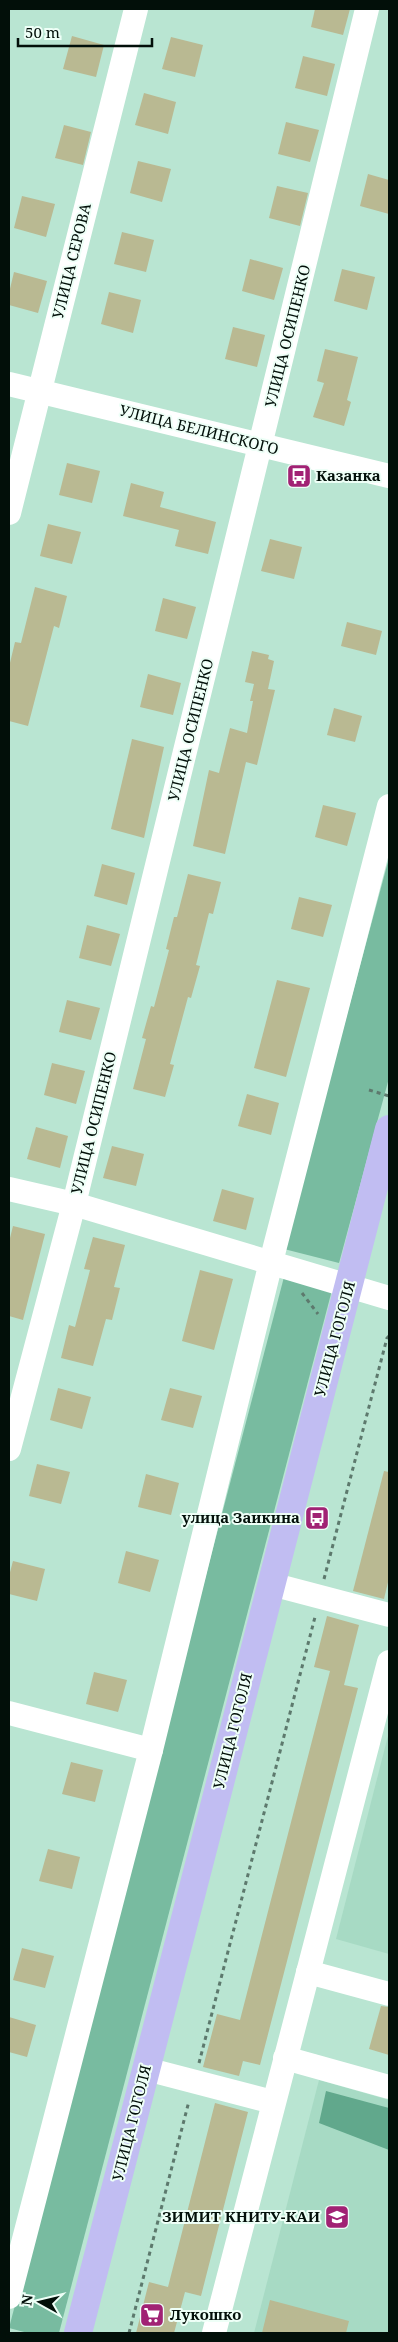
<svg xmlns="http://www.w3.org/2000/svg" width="398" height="2342" font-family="'Noto Serif',serif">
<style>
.built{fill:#a7dac4}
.green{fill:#78bba0}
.forest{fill:#61a88c}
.building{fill:#b9b992}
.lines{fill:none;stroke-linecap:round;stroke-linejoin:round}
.path{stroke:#5d796d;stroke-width:3;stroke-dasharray:4 4;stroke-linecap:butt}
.minor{stroke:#fff;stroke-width:24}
.major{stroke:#c1bdf2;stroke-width:28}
.labels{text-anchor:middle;stroke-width:4;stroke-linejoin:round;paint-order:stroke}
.street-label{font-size:15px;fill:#020f09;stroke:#eefff7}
.poi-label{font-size:15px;font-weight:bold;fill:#020f09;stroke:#eefff7;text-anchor:start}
</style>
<rect width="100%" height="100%" fill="#b9e5d2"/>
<g class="built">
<polygon points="389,1732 389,1954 336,1939"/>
<polygon points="319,2080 389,2100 389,2333 254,2333"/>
</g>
<g class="green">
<polygon points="389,858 389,1078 339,1263 284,1249"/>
<polygon points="284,1277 332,1290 59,2333 28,2333 9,2328"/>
</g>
<polygon class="forest" points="326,2091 389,2108 389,2150 319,2123"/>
<g class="building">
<polygon points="315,9 350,9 343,35 311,27"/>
<polygon points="72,36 104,45 96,77 63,69"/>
<polygon points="171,37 203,45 195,77 162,69"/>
<polygon points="303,56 335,64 327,96 295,88"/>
<polygon points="144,93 176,102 168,134 135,125"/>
<polygon points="286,122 319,130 310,162 278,154"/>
<polygon points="64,125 91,132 83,165 55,158"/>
<polygon points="138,161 171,169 162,202 130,193"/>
<polygon points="368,174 389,180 389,214 360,206"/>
<polygon points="277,186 308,193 300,226 269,218"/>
<polygon points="22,196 55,204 46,237 14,228"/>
<polygon points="122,232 154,240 146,272 114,264"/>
<polygon points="250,259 283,268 274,300 242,291"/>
<polygon points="342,269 375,277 367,310 334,301"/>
<polygon points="14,272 47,281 38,313 9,305 9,293"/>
<polygon points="109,292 141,300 133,333 101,324"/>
<polygon points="233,327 265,335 257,367 225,359"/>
<polygon points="325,349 358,357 347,400 351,402 344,426 313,417 324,383 317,381"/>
<polygon points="67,463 100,471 92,503 59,495"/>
<polygon points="131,483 164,492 160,507 216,522 208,554 175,546 179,530 123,516"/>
<polygon points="48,524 81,532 72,564 40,556"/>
<polygon points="270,539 302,547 294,579 261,571"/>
<polygon points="35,587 67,596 59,628 54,626 28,726 9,721 9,667 15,642 21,643"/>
<polygon points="163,598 196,607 187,639 155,631"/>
<polygon points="347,622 382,631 376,655 341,646"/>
<polygon points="252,651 269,655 268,659 274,661 268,689 275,690 257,765 246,762 225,854 193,846 209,770 219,773 230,728 247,733 253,701 250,701 254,684 245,682"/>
<polygon points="148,674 181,683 173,715 140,707"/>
<polygon points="334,708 362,716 355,742 327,735"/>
<polygon points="132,739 164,747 144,838 111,829"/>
<polygon points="323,805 356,813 347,846 315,837"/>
<polygon points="102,864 135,873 127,905 94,896"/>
<polygon points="188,874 221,882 213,914 209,913 196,965 200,966 191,998 188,997 170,1064 174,1065 165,1097 133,1089 146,1039 142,1038 151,1006 154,1007 169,950 166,949 174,917 177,917"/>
<polygon points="299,897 332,905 323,937 291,929"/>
<polygon points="87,925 120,934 111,966 79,958"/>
<polygon points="277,980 310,988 286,1077 254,1068"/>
<polygon points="67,1000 100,1008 91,1040 59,1032"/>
<polygon points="52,1063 85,1071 76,1104 44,1095"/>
<polygon points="247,1094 279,1103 271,1135 238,1126"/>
<polygon points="36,1127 68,1136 60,1168 27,1159"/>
<polygon points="112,1146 144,1154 136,1186 103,1178"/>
<polygon points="222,1189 254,1198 246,1230 213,1221"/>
<polygon points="13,1226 45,1234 23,1320 9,1316 9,1242"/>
<polygon points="93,1237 125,1245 114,1287 120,1288 112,1320 106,1319 93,1366 61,1358 69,1325 75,1327 90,1270 84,1269"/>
<polygon points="200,1270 233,1279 214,1350 182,1341"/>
<polygon points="58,1388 91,1397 82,1429 50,1420"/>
<polygon points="170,1388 202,1396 193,1428 161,1420"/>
<polygon points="37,1464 70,1472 61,1504 29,1496"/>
<polygon points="384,1471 389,1472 389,1578 384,1599 353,1591"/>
<polygon points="146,1474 179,1483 171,1515 138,1507"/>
<polygon points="126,1551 159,1560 150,1592 118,1583"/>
<polygon points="13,1561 45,1569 37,1601 9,1594 9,1576"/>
<polygon points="327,1616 359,1625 344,1685 358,1688 260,2065 243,2061 239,2076 203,2067 217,2014 240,2020 330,1671 314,1667"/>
<polygon points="94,1672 127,1680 118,1712 86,1704"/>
<polygon points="71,1762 103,1770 95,1802 62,1794"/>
<polygon points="48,1849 80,1857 72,1889 39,1881"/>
<polygon points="22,1948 54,1956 45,1988 13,1980"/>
<polygon points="381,2006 389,2007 389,2055 369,2049"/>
<polygon points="9,2017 36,2025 27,2057 9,2052"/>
<polygon points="215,2103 248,2112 201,2296 185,2292 174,2333 136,2333 149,2282 168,2287"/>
<polygon points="270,2300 349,2321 346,2333 262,2333"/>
</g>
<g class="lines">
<g class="path">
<polyline points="369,1090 389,1096"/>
<polyline points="302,1293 318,1314"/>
<polyline points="324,1579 387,1338 389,1336"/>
<polyline points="199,2063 315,1617"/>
<polyline points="129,2333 189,2101"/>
</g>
<g class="minor">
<polyline points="9,384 389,476"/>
<polyline points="9,513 136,9"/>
<polyline points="9,1189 74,1204 389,1298"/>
<polyline points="9,1449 74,1204 367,9"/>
<polyline points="271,1584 389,1615"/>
<polyline points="9,1713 151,1750"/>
<polyline points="308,1972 389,1994"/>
<polyline points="285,2058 389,2087"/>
<polyline points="146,2069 273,2102"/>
<polyline points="9,2297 151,1750 271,1262 389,806"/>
<polyline points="214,2333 389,1662"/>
</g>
<polyline class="major" points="78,2333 389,1129"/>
</g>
<defs>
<symbol id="bus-square" viewBox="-11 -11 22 22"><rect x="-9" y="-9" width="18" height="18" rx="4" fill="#a12274" stroke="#eefff7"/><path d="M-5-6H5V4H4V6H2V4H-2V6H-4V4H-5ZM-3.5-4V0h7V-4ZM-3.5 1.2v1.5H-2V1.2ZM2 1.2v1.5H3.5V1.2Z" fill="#fff"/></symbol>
<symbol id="university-square" viewBox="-11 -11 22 22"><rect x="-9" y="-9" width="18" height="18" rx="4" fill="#a12274" stroke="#eefff7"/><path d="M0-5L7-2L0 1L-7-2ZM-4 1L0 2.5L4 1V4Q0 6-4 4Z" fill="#fff"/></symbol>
<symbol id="supermarket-square" viewBox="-11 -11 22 22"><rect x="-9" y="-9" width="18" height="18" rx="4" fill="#a12274" stroke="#eefff7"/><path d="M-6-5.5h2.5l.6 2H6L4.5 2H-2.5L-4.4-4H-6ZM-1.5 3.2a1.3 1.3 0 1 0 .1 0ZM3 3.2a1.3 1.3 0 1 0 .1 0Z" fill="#fff"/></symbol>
</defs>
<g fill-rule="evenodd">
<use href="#bus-square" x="285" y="462" width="28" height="28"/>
<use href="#bus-square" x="303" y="1504" width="28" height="28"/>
<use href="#university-square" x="323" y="2203" width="28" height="28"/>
<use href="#supermarket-square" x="138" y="2301" width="28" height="28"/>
</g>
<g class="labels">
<g class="street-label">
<text transform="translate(72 261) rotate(-76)" y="5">УЛИЦА СЕРОВА</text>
<text transform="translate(288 336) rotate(-76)" y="5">УЛИЦА ОСИПЕНКО</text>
<text transform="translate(199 430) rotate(14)" y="5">УЛИЦА БЕЛИНСКОГО</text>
<text transform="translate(191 730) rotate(-76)" y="5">УЛИЦА ОСИПЕНКО</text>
<text transform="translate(94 1123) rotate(-76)" y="5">УЛИЦА ОСИПЕНКО</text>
<text transform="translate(335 1339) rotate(-75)" y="5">УЛИЦА ГОГОЛЯ</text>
<text transform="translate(233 1731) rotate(-76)" y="5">УЛИЦА ГОГОЛЯ</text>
<text transform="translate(132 2123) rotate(-76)" y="5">УЛИЦА ГОГОЛЯ</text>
</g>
<g class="poi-label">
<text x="316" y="481">Казанка</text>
<text x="300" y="1523" text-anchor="end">улица Заикина</text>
<text x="320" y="2222" text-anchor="end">ЗИМИТ КНИТУ-КАИ</text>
<text x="170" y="2320">Лукошко</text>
</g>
</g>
<rect width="398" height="2342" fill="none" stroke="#020f09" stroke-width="20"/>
<g transform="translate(40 2302) rotate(278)" stroke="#eefff7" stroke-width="4" paint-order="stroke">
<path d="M0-4L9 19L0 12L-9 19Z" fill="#020f09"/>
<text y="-8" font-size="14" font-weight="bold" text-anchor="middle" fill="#020f09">N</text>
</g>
<path d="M18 38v8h134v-8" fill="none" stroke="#020f09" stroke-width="2.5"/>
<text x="25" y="38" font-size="15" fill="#020f09" stroke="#eefff7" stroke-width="4" paint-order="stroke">50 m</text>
</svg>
